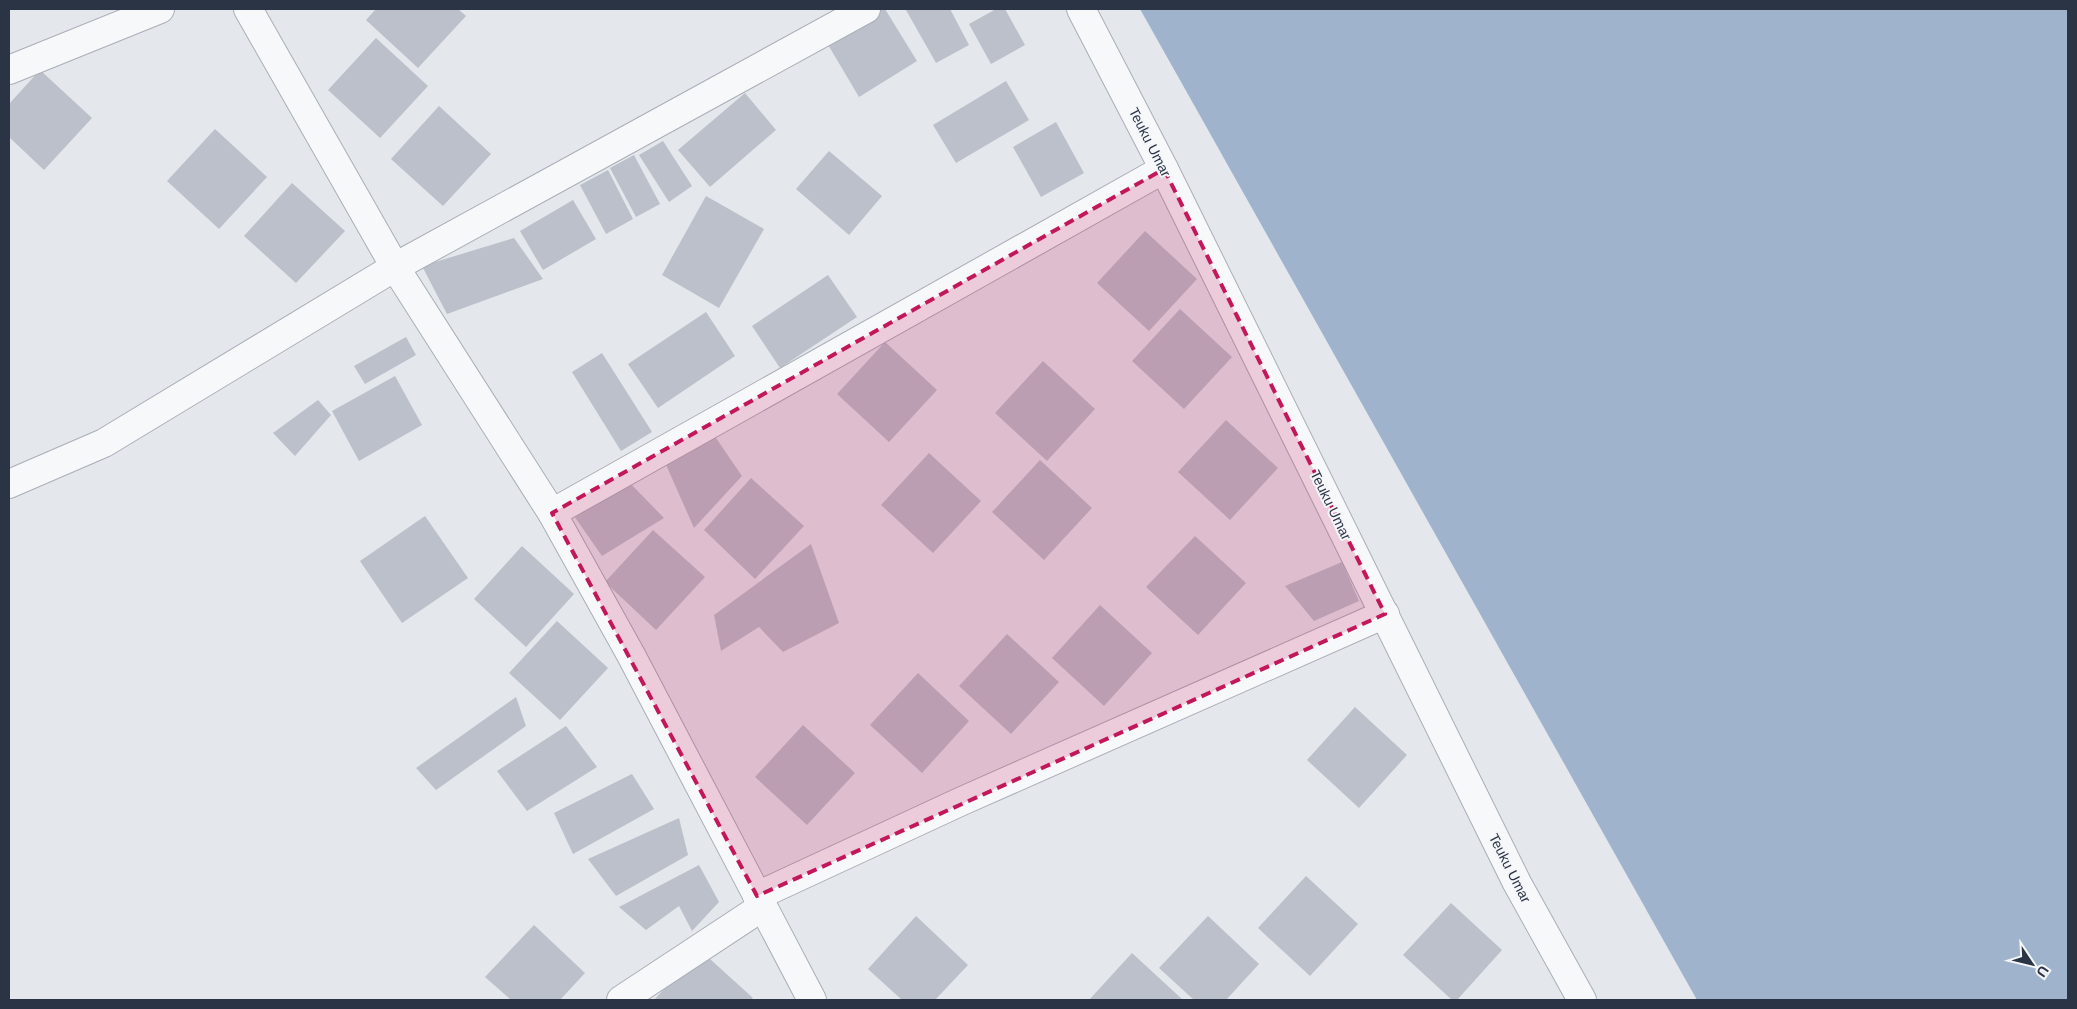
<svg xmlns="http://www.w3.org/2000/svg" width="2077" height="1009" font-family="Arial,sans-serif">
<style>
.water{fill:#9fb4cc}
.building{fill:#bbc0ca}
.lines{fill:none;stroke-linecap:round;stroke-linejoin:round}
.street-casing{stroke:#a9aeb7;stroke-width:30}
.street{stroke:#f7f8fa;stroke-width:28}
.marked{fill:#c2185b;fill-opacity:0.2;stroke:#c2185b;stroke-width:4;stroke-dasharray:10 6;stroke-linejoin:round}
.labels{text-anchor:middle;stroke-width:4;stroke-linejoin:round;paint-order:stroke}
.street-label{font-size:14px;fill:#2b3445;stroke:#f4f6f9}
</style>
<rect width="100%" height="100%" fill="#e4e7ec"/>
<polygon class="water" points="1140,9 2068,9 2068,1000 1697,1000"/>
<g class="building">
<polygon points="376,9 458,9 466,16 418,68 366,20"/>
<polygon points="881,9 885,9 917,61 859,97 827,43"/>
<polygon points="908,9 950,9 969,45 936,63 906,10"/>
<polygon points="996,9 1005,9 1025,45 991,64 969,24"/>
<polygon points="376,38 428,86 380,138 328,90"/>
<polygon points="40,70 92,118 44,170 9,137 9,104"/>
<polygon points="1006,81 1029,120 956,163 933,125"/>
<polygon points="745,93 776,130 710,187 678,150"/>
<polygon points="439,106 491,154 443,206 391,159"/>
<polygon points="1056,122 1084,173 1041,197 1013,147"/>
<polygon points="215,129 267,177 219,229 167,181"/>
<polygon points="663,141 692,186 669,202 639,155"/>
<polygon points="829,151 882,196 849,235 796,189"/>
<polygon points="634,155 660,204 636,217 610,168"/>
<polygon points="608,170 633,219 606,234 580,185"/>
<polygon points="292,183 345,231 296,283 244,236"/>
<polygon points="706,196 764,229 719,308 662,275"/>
<polygon points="573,200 596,239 543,270 520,231"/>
<polygon points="1145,231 1197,279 1149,331 1097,283"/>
<polygon points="514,238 543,279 447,314 422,266"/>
<polygon points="828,275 857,317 780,368 752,326"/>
<polygon points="1180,309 1232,357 1184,409 1132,361"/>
<polygon points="706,312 735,356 658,408 628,364"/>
<polygon points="406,337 416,355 365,384 354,366"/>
<polygon points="885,342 937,390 889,442 837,394"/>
<polygon points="602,353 652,432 621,451 572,372"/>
<polygon points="1043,361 1095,409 1047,461 995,413"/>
<polygon points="395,376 422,425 359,461 332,411"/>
<polygon points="318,400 331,415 295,456 273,433"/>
<polygon points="1226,420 1278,468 1230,520 1178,472"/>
<polygon points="714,435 742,476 694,528 663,458"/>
<polygon points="929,453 981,501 933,553 881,505"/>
<polygon points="1040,460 1092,508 1044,560 992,512"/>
<polygon points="751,478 804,526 755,579 704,530"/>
<polygon points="628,481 664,518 602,556 572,513"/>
<polygon points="425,516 468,578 402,623 360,561"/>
<polygon points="653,530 705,577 656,630 605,582"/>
<polygon points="1195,536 1246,583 1198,635 1146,587"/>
<polygon points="811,544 839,623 783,652 759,627 721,651 714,615"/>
<polygon points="522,546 574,594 526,647 474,599"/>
<polygon points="1342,562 1359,601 1314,621 1285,586"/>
<polygon points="1100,605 1152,653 1104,706 1052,658"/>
<polygon points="557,621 608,668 560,720 509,673"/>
<polygon points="1007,634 1059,682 1011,734 959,686"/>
<polygon points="918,673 969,721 922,773 870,725"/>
<polygon points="516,697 526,726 436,790 416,768"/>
<polygon points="1355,707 1407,755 1359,808 1307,760"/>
<polygon points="803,725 855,773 807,825 755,777"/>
<polygon points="566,726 597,767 527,811 497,771"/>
<polygon points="632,774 654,809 573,854 554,813"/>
<polygon points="679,818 688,855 616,896 588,859"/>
<polygon points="699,865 719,902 692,931 679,906 646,930 619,907"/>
<polygon points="1306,876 1358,924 1310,976 1258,928"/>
<polygon points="1451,903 1502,950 1457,1000 1452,1000 1403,955"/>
<polygon points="916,916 968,965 935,1000 902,1000 868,969"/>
<polygon points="1208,916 1259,964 1226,1000 1194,1000 1159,968"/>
<polygon points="534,925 585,973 560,1000 511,1000 485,977"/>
<polygon points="700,950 753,998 750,1000 654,1000"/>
<polygon points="1132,953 1183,1000 1089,1000"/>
</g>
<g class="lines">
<defs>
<g id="street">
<polyline points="248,9 395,267 552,513 1164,169"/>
<polyline points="1081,9 1164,169 1517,883 1582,1000"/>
<polyline points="9,70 160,9"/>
<polyline points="9,484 104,443 395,267 866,9"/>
<polyline points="552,513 631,655 812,1000"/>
<polyline points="757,896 962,801 1385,614"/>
<polyline points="621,1000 762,907"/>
</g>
</defs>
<use href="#street" class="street-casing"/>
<use href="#street" class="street"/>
</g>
<path class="marked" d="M1164,169L1385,614L757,896L552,513Z"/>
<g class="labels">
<g class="street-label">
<text transform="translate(1150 142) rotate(63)" y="5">Teuku Umar</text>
<text transform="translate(1331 505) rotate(64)" y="5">Teuku Umar</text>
<text transform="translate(1510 868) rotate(63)" y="5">Teuku Umar</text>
</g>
</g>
<rect width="2077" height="1009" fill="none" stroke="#2b3445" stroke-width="20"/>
<g transform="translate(2032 964) rotate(125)" stroke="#f4f6f9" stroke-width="4" paint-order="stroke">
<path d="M0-4L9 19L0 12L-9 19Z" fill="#2b3445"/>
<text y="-8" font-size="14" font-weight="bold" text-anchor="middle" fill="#2b3445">U</text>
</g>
</svg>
